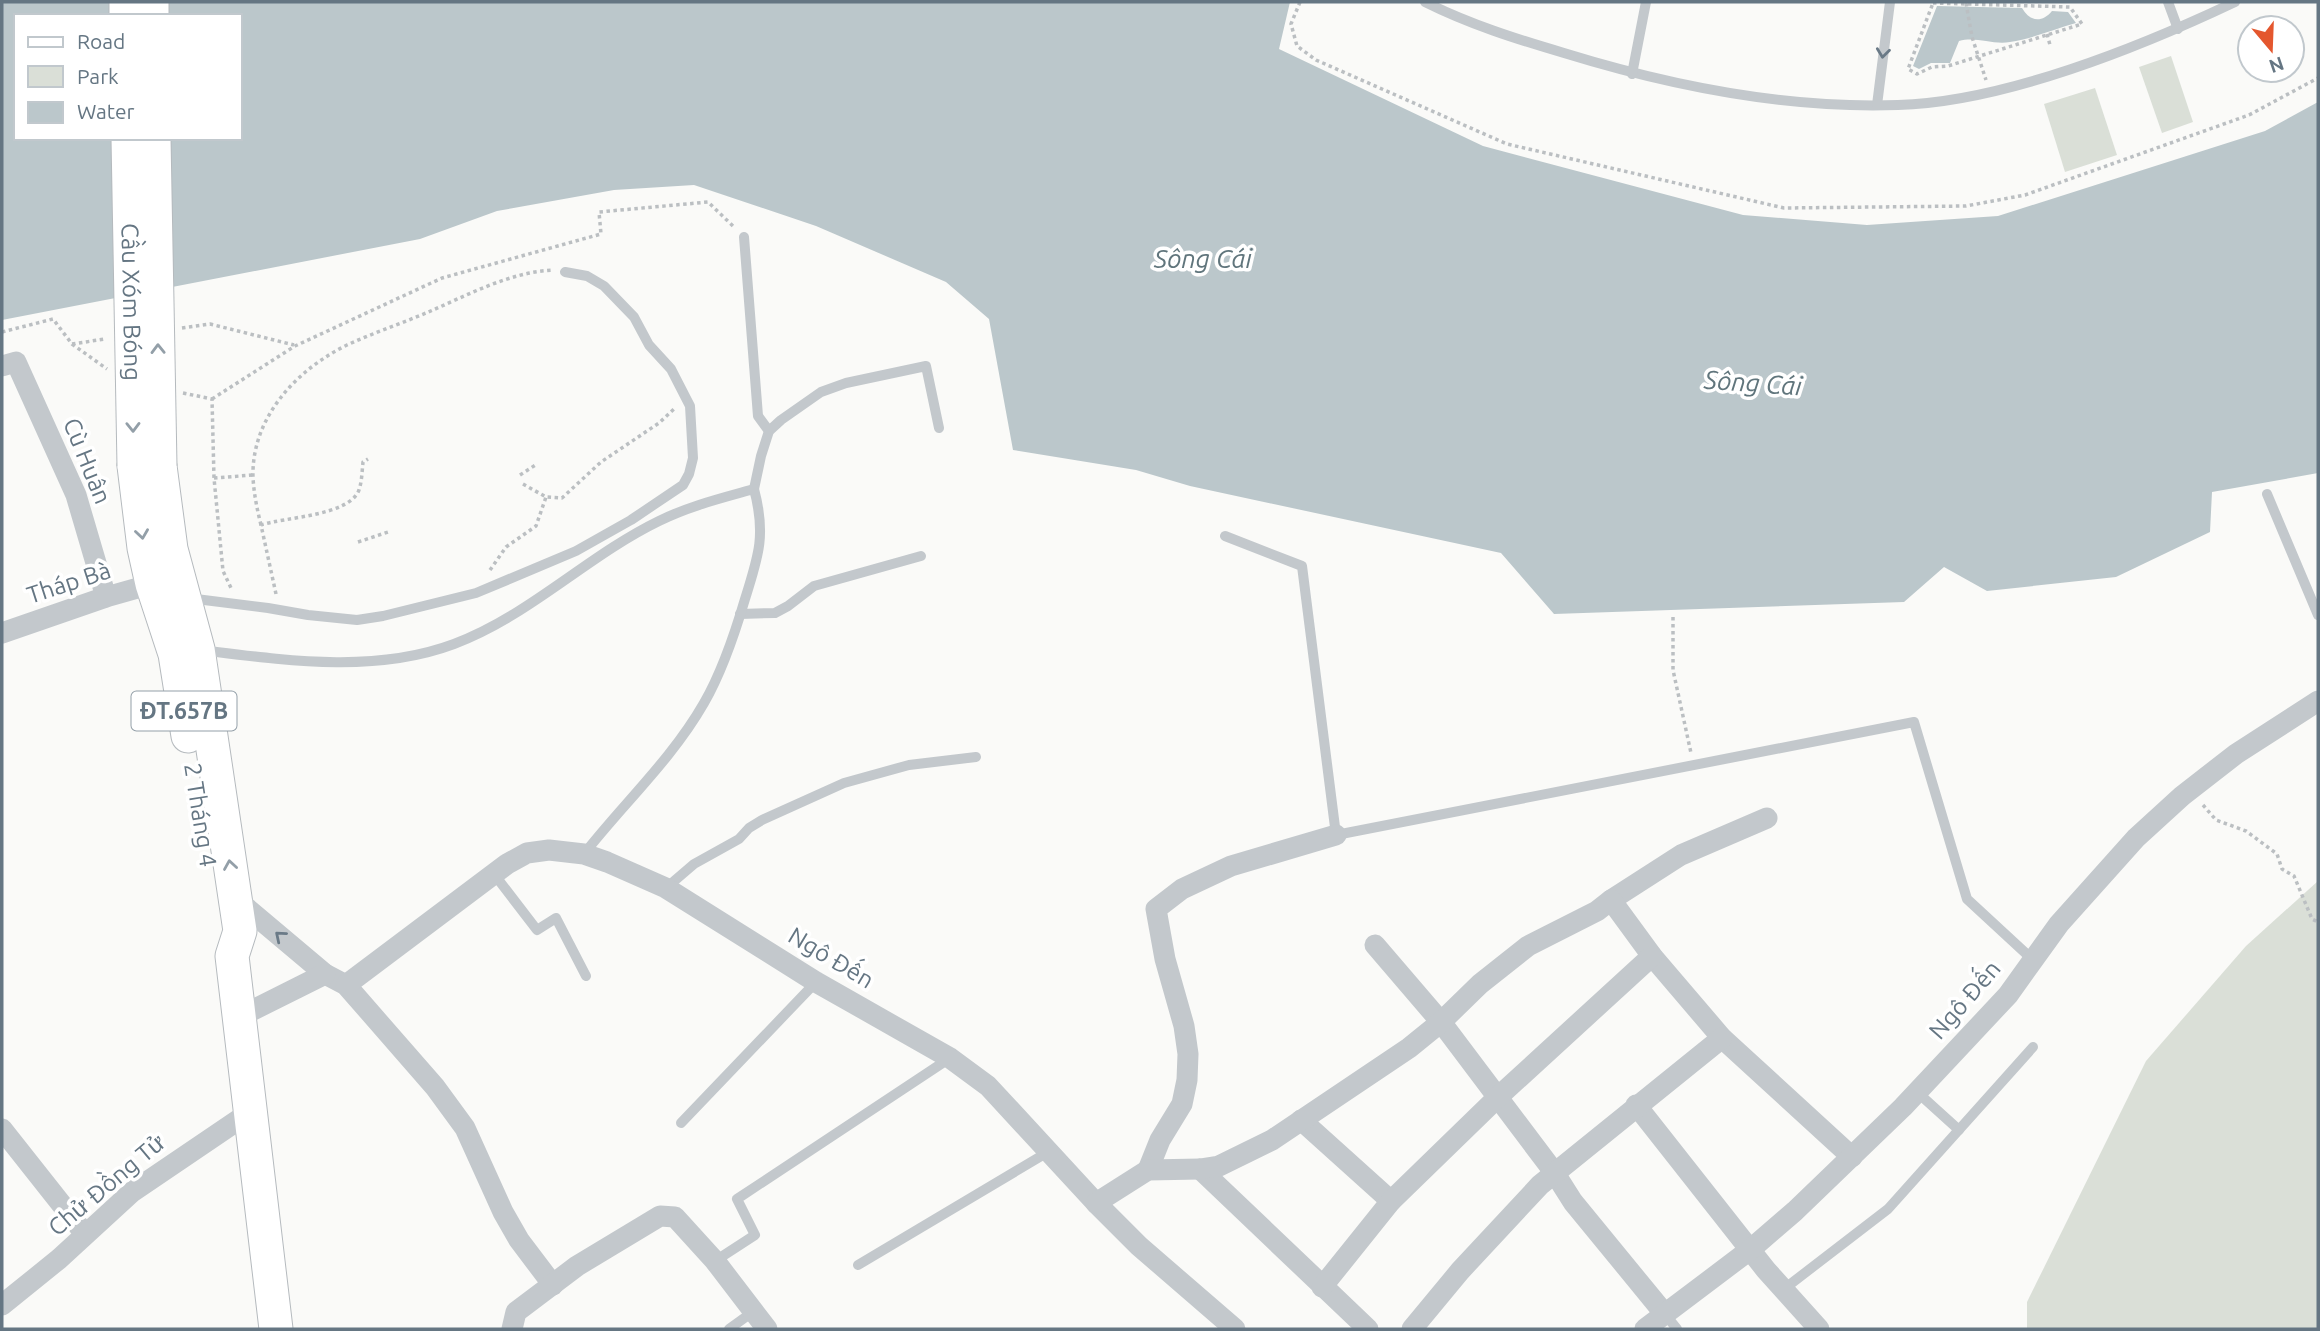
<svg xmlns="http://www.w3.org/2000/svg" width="2320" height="1331" font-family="Ubuntu,sans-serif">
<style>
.green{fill:#dadfd7}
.water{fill:#bbc7cb;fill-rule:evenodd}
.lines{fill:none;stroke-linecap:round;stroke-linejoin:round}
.primary-casing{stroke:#b5babe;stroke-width:35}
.path{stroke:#bbbfc2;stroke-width:3.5;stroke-dasharray:3.5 3.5;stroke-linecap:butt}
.service{stroke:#c3c8cc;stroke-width:10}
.minor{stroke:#c3c8cc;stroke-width:21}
.primary{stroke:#fff;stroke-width:33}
.primary-bridge-casing{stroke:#b5babe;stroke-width:35;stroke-linecap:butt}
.primary-bridge{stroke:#fff;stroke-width:33}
.oneway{stroke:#6a7a87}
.oneway2{stroke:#939fa8}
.labels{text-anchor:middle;stroke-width:7;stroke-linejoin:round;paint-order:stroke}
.shield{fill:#fff;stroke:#939fa8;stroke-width:2}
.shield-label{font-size:23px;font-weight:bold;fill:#657683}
.street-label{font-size:24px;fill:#657683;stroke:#fff}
.water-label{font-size:26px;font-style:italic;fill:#60757c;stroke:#fff}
</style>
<rect width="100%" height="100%" fill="#fafaf8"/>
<g class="green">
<polygon points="2171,56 2193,122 2162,133 2139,67"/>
<polygon points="2095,88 2117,155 2065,172 2044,104"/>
<polygon points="2318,881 2318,1329 2027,1329 2027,1302 2146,1061 2246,946"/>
</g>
<g class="water">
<path d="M2,2H1290L1279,49L1483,146L1743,215L1867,225L1998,216L2265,131L2318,102V473L2212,492L2210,532L2116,577L1987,591L1944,567L1904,602L1554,614L1501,553L1190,486L1136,470L1013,450L989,319L946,282L816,226L694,185L614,190L497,211L420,239L2,320ZM16,16H240V138H16Z"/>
<path d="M1937,6L2022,8C2030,22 2042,23 2052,11L2068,12L2076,23C2054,29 2032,39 2010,42C1992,45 1976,36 1959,41L1950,63H1931L1919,69L1913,66Z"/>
</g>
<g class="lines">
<defs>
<g id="primary">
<polyline points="126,2 126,16"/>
<polyline points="152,2 152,16"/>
<polyline points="134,466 144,548 152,584 175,654 188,736"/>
<polyline points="160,466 171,549 198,649 240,931 232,956 276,1329"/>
</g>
</defs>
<use href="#primary" class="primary-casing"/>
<g class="path">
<polyline points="1300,2 1291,24 1297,46 1316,60 1507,144 1784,208 1966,206 2025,195 2249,115 2318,78"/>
<polygon points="1933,3 2070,7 2082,24 1948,66 1932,67 1917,74 1908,69"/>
<polyline points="1966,3 1972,37 1986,80"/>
<polyline points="2047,34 2050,45"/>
<polyline points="182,328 210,324 294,345"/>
<polyline points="2,332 53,319 72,344 107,369"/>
<polyline points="72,344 105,339"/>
<polyline points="183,393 212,399 214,478 223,571 232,590"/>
<polyline points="212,399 295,346 442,278 601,234 599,212 708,202 733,226"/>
<polyline points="520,475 537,464"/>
<polyline points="214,478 253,475"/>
<polyline points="523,484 546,497 562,498 601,462 659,423 674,409"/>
<path d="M261,525C257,509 254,494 253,478C251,418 296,370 347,345C373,333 400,324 426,313C466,296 509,272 553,270"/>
<polyline points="358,542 391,531"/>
<polyline points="490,570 506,547 536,526 546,497"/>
<path d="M276,594L261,525C285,517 349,516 359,490C362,481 362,471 363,462L368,459"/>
<polyline points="1673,617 1673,670 1691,753"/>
<polyline points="2203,805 2216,820 2246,831 2277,854 2282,869 2294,876 2312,919 2318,922"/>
</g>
<g class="service">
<path d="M1425,2C1469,24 1516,39 1564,53C1671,86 1784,109 1898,105C2004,102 2140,47 2235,2"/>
<polyline points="2168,2 2178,29"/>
<polyline points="1632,74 1646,2"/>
<polyline points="1877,105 1890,2"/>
<polyline points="744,237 758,416 769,431"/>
<polyline points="754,489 761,456 769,431 781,420 821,392 846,383 926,366 939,428"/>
<polyline points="2267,494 2318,615"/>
<polyline points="1225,536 1302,566 1336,835 1914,722 1967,899 2033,960"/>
<polyline points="188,598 268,608 308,615 357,620 383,616 476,593 576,551 631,520 683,485 689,474 693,458 690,406 671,369 649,345 634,317 604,286 587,276 565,272"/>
<polyline points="740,614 775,613 788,606 814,586 921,556"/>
<path d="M201,650C283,660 374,674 454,644C529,616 587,556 659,521C689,506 722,498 754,489C766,534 759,555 745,599C735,633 722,672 704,703C672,759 624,803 584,854"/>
<polyline points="494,874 537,930 556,918 586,976"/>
<polyline points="666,888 694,864 739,839 749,828 762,820 844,783 909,765 976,757"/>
<polyline points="1917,1092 1959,1130"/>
<polyline points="681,1123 816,982"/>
<polyline points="715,1261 755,1235 737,1199 950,1058"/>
<polyline points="858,1265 1048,1152"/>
<polyline points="1784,1289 1888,1209 2033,1047"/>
<polyline points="1664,1313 1677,1329"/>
<polyline points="729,1329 754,1311"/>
</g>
<g class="minor">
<polyline points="2,366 16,362 76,495 106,597"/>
<polyline points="2,633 106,597 152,584"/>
<polyline points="236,899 325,974 346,985 435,1087 465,1128 503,1212 519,1240 553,1285"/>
<polyline points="1611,900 1681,855 1767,818"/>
<polyline points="1375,945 1441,1022 1554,1172 1573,1202 1664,1313"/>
<polyline points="346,985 507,864 527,853 549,850 584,854 607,862 666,888 816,982 950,1058 988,1086 1096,1203 1139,1246 1235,1329"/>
<polyline points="239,1017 325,974"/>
<polyline points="1636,1105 1766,1270 1819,1329"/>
<polyline points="1301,1120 1391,1201"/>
<polyline points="2,1129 85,1234"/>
<polyline points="1200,1169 1368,1329"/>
<polyline points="1148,1170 1160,1140 1182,1104 1187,1080 1188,1054 1184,1026 1165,959 1156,909 1182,889 1231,866 1336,835"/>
<polyline points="1096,1203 1148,1170 1200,1169 1219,1166 1272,1140 1409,1048 1441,1022 1480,984 1528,946 1597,911 1611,900 1652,956 1722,1038 1852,1157"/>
<polyline points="1322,1287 1391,1201 1498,1097 1652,956"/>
<polyline points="2,1305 59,1259 132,1192 250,1112"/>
<polyline points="512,1329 516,1312 577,1266 660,1216 675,1217 715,1261 767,1329"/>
<polyline points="1412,1329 1460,1271 1540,1185 1722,1038"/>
<polyline points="1645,1329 1751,1249 1795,1211 1903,1107 2008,995 2059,924 2136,838 2182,796 2236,754 2318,701"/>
</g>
<use href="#primary" class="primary"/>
<defs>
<g id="primary-bridge">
<path id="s1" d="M128,138L134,466"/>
<polyline points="154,138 160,466"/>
</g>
</defs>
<use href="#primary-bridge" class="primary-bridge-casing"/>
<use href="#primary-bridge" class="primary-bridge"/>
</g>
<defs><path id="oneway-chevron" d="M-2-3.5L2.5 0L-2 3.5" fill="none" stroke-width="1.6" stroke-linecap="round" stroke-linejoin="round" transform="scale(1.75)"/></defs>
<g class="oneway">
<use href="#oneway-chevron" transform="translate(1883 53) rotate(97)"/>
<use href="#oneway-chevron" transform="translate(280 936) rotate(-140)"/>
</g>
<g class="oneway2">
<use href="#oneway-chevron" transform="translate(158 349) rotate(-91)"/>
<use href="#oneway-chevron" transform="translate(133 427) rotate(89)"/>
<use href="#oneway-chevron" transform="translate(142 534) rotate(82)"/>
<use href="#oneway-chevron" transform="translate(230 865) rotate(-99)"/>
</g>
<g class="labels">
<rect class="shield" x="131.5" y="691.5" width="105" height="39" rx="5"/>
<g class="shield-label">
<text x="184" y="719">ĐT.657B</text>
</g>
<g class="street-label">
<text dy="8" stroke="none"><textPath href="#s1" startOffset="164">Cầu Xóm Bóng</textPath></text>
<text transform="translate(87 461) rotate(68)" y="8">Cù Huân</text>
<text transform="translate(69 583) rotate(-18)" y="8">Tháp Bà</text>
<text transform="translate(200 815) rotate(81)" y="8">2 Tháng 4</text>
<text transform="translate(831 958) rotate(31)" y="8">Ngô Đến</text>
<text transform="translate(1965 1000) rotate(-49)" y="8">Ngô Đến</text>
<text transform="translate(107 1185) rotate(-40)" y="8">Chử Đồng Tử</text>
</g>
<g class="water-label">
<text x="1203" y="268">Sông Cái</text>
<text transform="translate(1753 383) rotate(4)" y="9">Sông Cái</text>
</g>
</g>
<rect width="2320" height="1331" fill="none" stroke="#657683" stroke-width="7"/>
<rect x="14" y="14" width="228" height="126" fill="#ffffff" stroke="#c1c8cd" stroke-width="2"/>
<rect x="28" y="37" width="35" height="10" fill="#ffffff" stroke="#c1c8cd" stroke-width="2"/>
<text x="77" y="49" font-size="21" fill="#657683">Road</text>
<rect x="28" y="66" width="35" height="21" fill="#dadfd7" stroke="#c1c8cd" stroke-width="2"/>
<text x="77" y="84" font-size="21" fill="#657683">Park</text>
<rect x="28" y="102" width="35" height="21" fill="#bbc7cb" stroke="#c1c8cd" stroke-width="2"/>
<text x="77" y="119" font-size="21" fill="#657683">Water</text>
<g transform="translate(2271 49) rotate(161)"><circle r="33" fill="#ffffff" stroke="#c1c8cd" stroke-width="2"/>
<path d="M0-5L12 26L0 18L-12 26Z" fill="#e4572e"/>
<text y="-10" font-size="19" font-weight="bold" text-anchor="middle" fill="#657683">N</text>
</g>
</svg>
